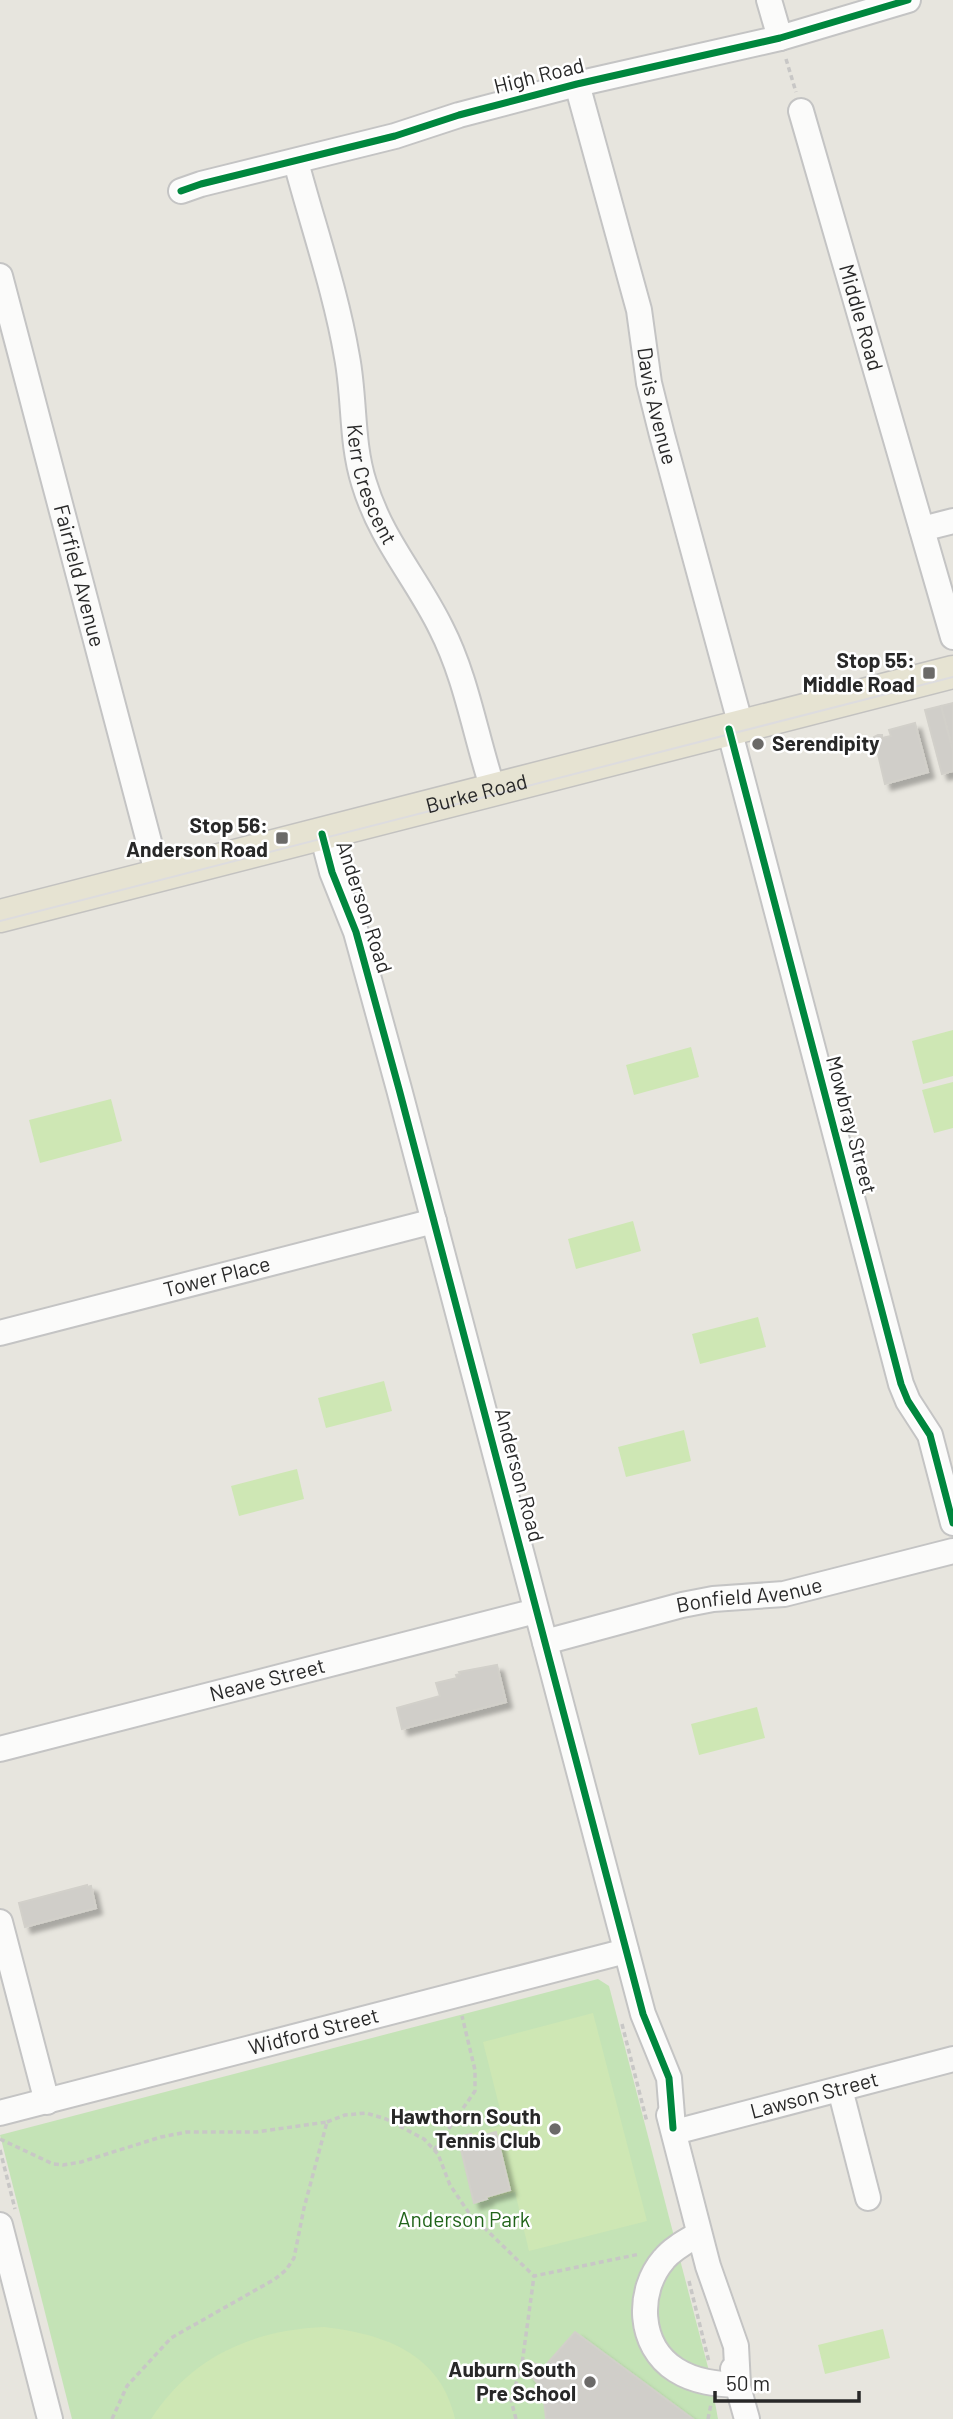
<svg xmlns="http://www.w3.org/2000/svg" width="953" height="2419" font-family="Barlow,sans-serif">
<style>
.green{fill:#c4e3b6}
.pitch{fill:#cee7b4}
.building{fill:#d0cec9;stroke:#d2d0ca;stroke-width:2;filter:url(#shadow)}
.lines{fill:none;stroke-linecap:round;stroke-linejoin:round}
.minor-casing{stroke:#c4c4c4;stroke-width:28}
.major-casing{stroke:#c3c2c0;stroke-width:35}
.path{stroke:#c8c7c6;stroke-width:3.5;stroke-dasharray:5 3.5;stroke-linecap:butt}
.minor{stroke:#fbfbfa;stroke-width:24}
.major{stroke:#e6e3d2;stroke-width:32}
.tram{stroke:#dddcde;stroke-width:2}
.cycleway-casing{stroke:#fff;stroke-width:11}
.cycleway{stroke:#00873e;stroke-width:7}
.poi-dot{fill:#6b6a68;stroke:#fff;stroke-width:2.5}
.labels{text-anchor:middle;stroke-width:5;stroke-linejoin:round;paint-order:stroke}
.street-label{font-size:21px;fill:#282828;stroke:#fff}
.poi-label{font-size:21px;font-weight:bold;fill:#282828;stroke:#fff;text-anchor:end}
.park-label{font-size:21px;fill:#21641a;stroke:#fff}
</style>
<defs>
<filter id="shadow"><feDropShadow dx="6" dy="6" stdDeviation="2" flood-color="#0004"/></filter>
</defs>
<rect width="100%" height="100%" fill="#e7e5de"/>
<polygon class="green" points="598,1979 609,1986 710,2375 718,2419 72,2419 0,2135"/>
<g class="pitch">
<polygon points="953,1030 953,1076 923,1084 912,1041"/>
<polygon points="691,1047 699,1077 634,1095 626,1065"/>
<polygon points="953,1082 953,1128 934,1133 922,1090"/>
<polygon points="111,1099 122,1141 40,1163 29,1120"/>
<polygon points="633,1221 641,1251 576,1269 568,1239"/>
<polygon points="758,1317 766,1347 700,1364 692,1334"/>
<polygon points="384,1381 392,1411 326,1428 318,1398"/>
<polygon points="684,1430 691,1461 626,1477 618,1447"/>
<polygon points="297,1469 304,1499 239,1516 231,1486"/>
<polygon points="757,1707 765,1738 699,1755 691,1724"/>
<polygon points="593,2013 647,2221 529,2251 515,2192 474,2203 458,2137 504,2125 483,2042"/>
<path d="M324,2327C384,2334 440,2353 455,2419H151C191,2357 252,2330 324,2327Z"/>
<polygon points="883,2329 890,2358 825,2374 818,2345"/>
</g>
<g class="building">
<polygon points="953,703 953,751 941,706"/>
<polygon points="941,706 953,751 953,771 942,774 925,710"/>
<polygon points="915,723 928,772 885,784 874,737 878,735 882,735 882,738 891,736 889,730"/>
<polygon points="497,1665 506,1702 402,1729 397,1708 440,1696 436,1683 457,1678 456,1675 460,1674 459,1672"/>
<polygon points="87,1885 87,1887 91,1886 96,1908 25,1927 19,1903"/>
<polygon points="496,2132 510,2190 486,2197 487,2199 474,2203 458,2137 471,2134 473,2138"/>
<polygon points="575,2332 693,2419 546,2419 543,2390 529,2373 531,2363 545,2366"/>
</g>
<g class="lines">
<defs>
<g id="minor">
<polyline points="769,0 780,38"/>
<path id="s1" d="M577,84L639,310L649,383L662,435L741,726"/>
<path id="s2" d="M801,111L953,637"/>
<path id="s3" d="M296,162C313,226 336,292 347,357C355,399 351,442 364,483C381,540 416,577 441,628C467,679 475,735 493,789"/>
<polyline points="181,191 201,184 395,136 459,115 577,84 780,38 908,0"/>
<path id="s4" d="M0,276L158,876"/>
<polyline points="922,529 953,521"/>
<polyline points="729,729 901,1384 908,1401 930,1435 953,1523"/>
<polyline points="322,834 332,872 356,932 399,1089 643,2014 669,2078 673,2128"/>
<path id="s5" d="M0,1333L434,1221"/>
<path id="s6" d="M545,1642L682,1605L713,1599L784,1594L953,1551"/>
<path id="s7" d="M0,1749L536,1611"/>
<polyline points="0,1922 47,2102"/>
<polyline points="840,2089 868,2198"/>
<path id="s8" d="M0,2113L626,1951"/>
<polyline points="669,2115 708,2266 736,2346 738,2385"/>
<path id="s9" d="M675,2132L953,2059"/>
<polyline points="0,2225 50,2419"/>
<path d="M699,2234C687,2241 673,2248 664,2259C636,2291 638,2346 676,2370C695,2382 716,2384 738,2385"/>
<polyline points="733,2369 747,2419"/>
</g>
<g id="major">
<path id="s10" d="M0,916L953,672"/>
</g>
</defs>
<use href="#minor" class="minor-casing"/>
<use href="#major" class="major-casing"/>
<g class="path">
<polyline points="786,59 796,92"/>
<polyline points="622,2024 647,2122"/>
<polyline points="327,2122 345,2115 366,2113 386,2119 424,2139 438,2154 450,2185 469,2213 534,2276 640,2254"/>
<polyline points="0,2139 53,2164 63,2165 81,2162 161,2137 187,2132 256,2132 327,2122 304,2208 294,2258 286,2270 275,2279 171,2338 127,2386 112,2419"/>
<polyline points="0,2150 15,2209"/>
<polyline points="434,2150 475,2091 475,2070 462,2016"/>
<polyline points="689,2281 709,2362"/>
<polyline points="516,2419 511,2400 522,2364 534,2276"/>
<polyline points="708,2419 711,2404"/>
</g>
<use href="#minor" class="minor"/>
<use href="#major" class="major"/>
<polyline class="tram" points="0,921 953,677"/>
<defs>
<g id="cycleway">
<polyline points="181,191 201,184 395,136 459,115 577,84 780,38 908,0"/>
<polyline points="729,729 901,1384 908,1401 930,1435 953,1523"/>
<polyline points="322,834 332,872 356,932 399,1089 643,2014 669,2078 673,2128"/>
</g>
</defs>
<use href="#cycleway" class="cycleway-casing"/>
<use href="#cycleway" class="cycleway"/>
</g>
<g class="poi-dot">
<rect x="922" y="666" width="14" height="14" rx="3.5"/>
<circle cx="758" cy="744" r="7"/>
<rect x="275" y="831" width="14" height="14" rx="3.5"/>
<circle cx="555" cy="2129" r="7"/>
<circle cx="590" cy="2382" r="7"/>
</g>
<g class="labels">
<g class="street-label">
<text transform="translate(539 76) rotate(-14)" y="7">High Road</text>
<text dy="7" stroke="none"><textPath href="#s2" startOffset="215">Middle Road</textPath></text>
<text dy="7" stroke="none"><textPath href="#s1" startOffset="332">Davis Avenue</textPath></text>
<text dy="7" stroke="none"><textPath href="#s3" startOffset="332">Kerr Crescent</textPath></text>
<text dy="7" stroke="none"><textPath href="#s4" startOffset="310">Fairfield Avenue</textPath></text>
<text dy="7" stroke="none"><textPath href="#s10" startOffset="492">Burke Road</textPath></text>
<text transform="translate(364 907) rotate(72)" y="7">Anderson Road</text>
<text transform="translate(851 1125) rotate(75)" y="7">Mowbray Street</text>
<text dy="7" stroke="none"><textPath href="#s5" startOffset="224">Tower Place</textPath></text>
<text transform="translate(519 1475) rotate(75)" y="7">Anderson Road</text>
<text dy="7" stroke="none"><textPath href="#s6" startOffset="210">Bonfield Avenue</textPath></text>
<text dy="7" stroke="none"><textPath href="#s7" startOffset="276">Neave Street</textPath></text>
<text dy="7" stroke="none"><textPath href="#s8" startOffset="324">Widford Street</textPath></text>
<text dy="7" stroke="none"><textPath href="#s9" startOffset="144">Lawson Street</textPath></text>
</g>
<g class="poi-label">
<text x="915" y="668">Stop 55:<tspan x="915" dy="24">Middle Road</tspan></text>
<text x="772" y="751" text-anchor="start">Serendipity</text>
<text x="268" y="833">Stop 56:<tspan x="268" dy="24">Anderson Road</tspan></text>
<text x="541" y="2124">Hawthorn South<tspan x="541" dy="24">Tennis Club</tspan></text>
<text x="576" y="2377">Auburn South<tspan x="576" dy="24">Pre School</tspan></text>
</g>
<g class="park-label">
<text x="464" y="2227">Anderson Park</text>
</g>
</g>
<path d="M715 2391v10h144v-10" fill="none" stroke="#282828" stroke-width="3.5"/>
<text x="726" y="2391" font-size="21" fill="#282828" stroke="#ffffff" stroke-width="5" paint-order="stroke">50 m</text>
</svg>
